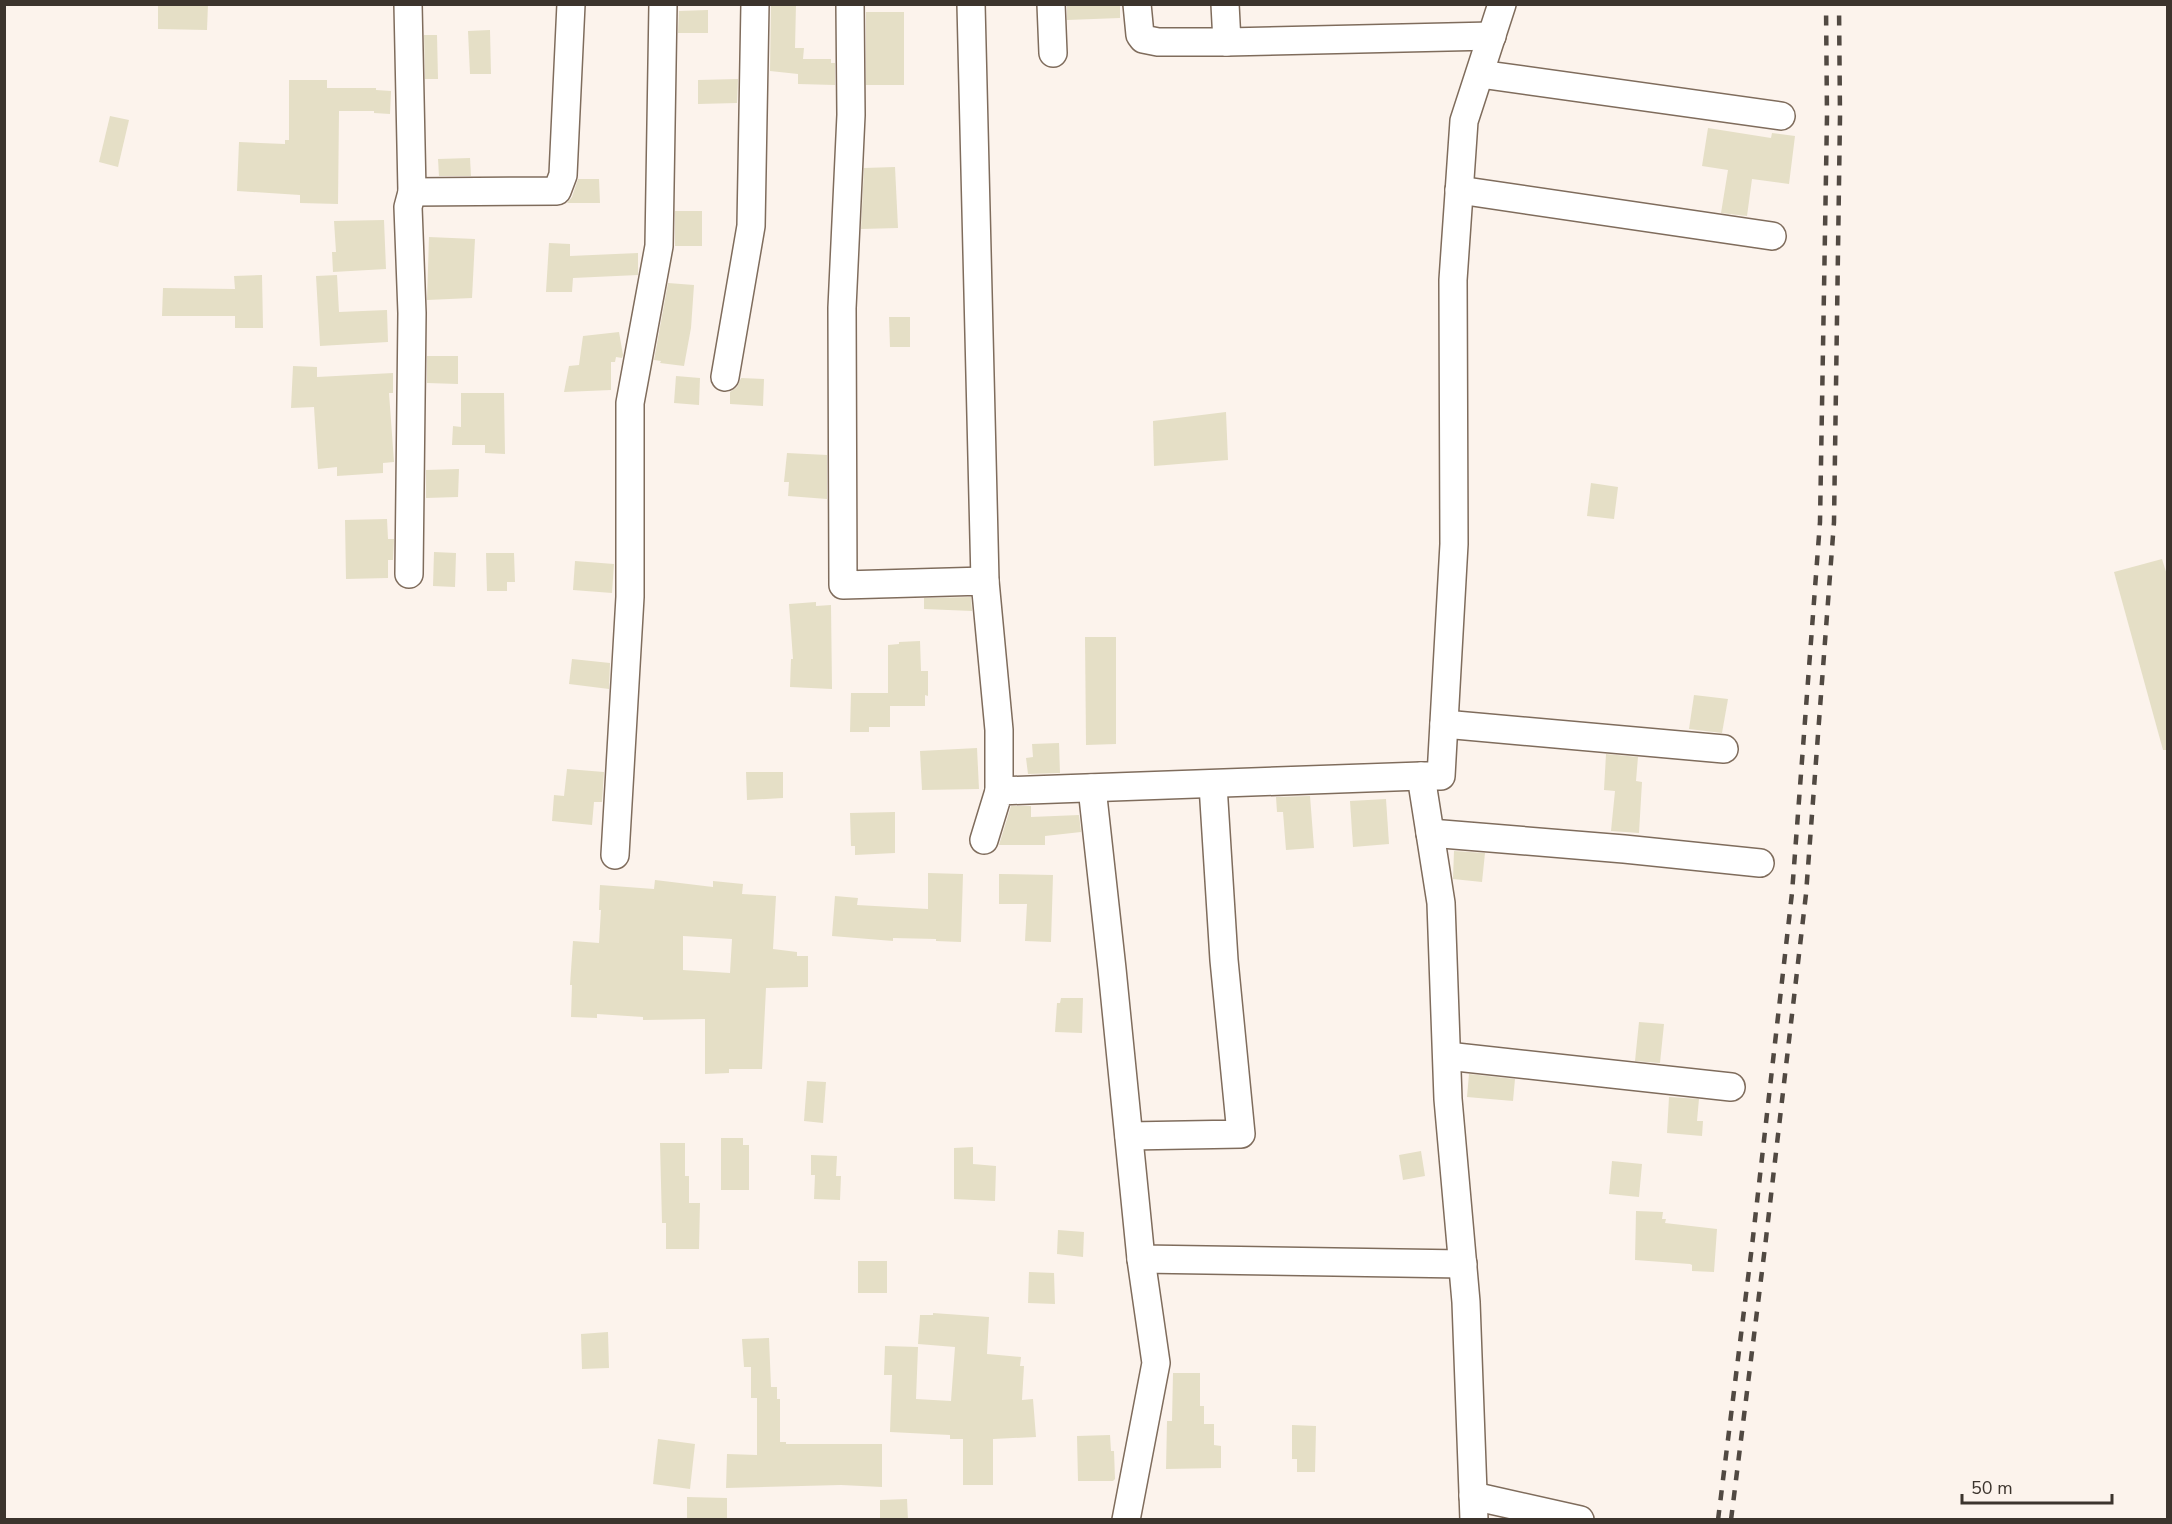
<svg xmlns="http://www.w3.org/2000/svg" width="2172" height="1524" font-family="'Nunito Sans',sans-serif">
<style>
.building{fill:#e5dfc6;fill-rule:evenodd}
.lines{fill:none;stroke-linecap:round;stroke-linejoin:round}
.minor-casing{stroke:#7f6c5c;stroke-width:30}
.minor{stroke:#fff;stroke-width:27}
.rail{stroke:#514942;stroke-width:4.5;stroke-dasharray:10 10;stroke-linecap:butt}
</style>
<rect width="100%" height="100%" fill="#fcf3ec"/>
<g class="building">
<polygon points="158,4 208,4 207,30 158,29"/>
<polygon points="771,4 796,4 795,48 804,48 803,59 831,59 831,63 835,63 835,85 798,84 798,74 770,71"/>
<polygon points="1067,4 1120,4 1120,18 1067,20"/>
<polygon points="708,10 708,33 678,33 679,11"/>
<rect x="866" y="12" width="38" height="73"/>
<polygon points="490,30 491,74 470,74 468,31"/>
<polygon points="424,35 437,35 438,79 425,79"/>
<polygon points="738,79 737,103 698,104 698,80"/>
<polygon points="289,80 327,80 327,88 376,88 376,90 391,91 390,114 374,113 374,111 339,111 338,204 300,203 300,195 237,191 239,142 285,144 285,140 289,140"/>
<polygon points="110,116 129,120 118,167 99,162"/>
<polygon points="1708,128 1771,138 1772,133 1795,136 1789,184 1752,179 1747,216 1721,213 1728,170 1702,166"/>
<polygon points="470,158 471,176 439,176 438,159"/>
<polygon points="895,167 898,228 861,229 864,168"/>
<polygon points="578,179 599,179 600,203 567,203 572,197"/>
<rect x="675" y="211" width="27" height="35"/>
<polygon points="384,220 386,269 333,272 332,252 336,252 334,221"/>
<polygon points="429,237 475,239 472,298 427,300"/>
<polygon points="549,243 570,244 570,256 638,253 638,275 573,278 572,292 546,292"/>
<polygon points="262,275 263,328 235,328 235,316 162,316 163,288 235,289 234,276"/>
<polygon points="337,275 339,312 387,310 388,342 320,346 316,276"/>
<polygon points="668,283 694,285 691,328 684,366 660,363 661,361 654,360"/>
<polygon points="889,317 910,317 910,347 890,347"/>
<polygon points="619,332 623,355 622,358 616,357 615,362 611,362 611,390 564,392 569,366 579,365 583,336"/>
<polygon points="427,356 458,356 458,384 427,383"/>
<polygon points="293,366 317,367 317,377 393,373 393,393 389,393 394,462 383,463 383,473 337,476 337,467 318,469 314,407 291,408"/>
<polygon points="676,376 700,378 699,405 674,403"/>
<polygon points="741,378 764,379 763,406 730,404 730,392 737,387"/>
<polygon points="461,393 504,393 505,454 485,453 485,445 452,445 453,426 461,427"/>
<polygon points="1226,412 1228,460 1154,466 1153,421"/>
<polygon points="787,453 827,455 827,499 788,496 789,482 784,482"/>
<polygon points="459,469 458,497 426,498 426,470"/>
<polygon points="1591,483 1618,487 1614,519 1587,516"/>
<polygon points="387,519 388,539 394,539 393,560 388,560 388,578 346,579 345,520"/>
<polygon points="434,552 456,553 455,587 433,586"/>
<polygon points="486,553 514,553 515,582 507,582 507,591 487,591"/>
<polygon points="2162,559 2168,578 2168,750 2163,750 2114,572"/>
<polygon points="575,561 614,564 612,593 573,590"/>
<polygon points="971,597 972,611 924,609 924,598"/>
<polygon points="816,602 816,606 831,605 832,689 790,687 791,659 793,659 789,604"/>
<polygon points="1085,637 1116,637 1116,744 1086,745"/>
<polygon points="920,641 921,671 928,671 928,696 925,695 925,706 890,706 890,727 869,727 869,732 850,732 851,693 888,693 888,645 899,644 899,642"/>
<polygon points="572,659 610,663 609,689 569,684"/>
<polygon points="1694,695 1728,699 1722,733 1689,729"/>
<polygon points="1059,743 1060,773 1028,774 1026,758 1033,757 1032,744"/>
<polygon points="977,748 979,789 922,790 920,751"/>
<polygon points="1606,754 1638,757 1636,781 1642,782 1639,833 1611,831 1615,791 1604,790"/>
<polygon points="567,769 604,772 602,802 594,802 592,825 552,821 554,795 564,796"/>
<polygon points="746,772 783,772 783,798 747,800"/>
<polygon points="1310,796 1314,848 1286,850 1283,812 1277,812 1276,797"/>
<polygon points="1386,799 1389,844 1353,847 1350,801"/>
<polygon points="1011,806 1031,806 1031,817 1079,815 1081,832 1045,836 1045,845 999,845"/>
<polygon points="895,812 895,853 855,855 855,846 851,846 850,813"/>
<polygon points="1454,851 1485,853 1482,882 1453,879"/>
<polygon points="928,873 963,874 961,942 936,941 936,939 893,938 893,941 832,936 835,896 858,898 857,905 928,909"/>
<polygon points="999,874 1053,875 1051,942 1025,941 1027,904 999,904"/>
<path d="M655,880L713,887V881L743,884L742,894L776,896L773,949L797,952V956H808V987L766,988L762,1069H729V1073L705,1074V1019L643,1020V1017L597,1014V1018L571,1017L572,985H570L573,941L599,943L601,910H599L600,885L654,889ZM683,936L732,939L730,973L683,970Z"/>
<polygon points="1061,998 1083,998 1082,1033 1055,1032 1057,1003 1060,1003"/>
<polygon points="1639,1022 1664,1024 1660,1063 1635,1061"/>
<polygon points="1469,1074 1515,1079 1513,1101 1467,1097"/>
<polygon points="807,1081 826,1082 823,1123 804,1121"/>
<polygon points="1669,1097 1699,1099 1697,1121 1703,1121 1702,1136 1667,1133"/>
<polygon points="721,1138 743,1138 743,1145 749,1145 749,1190 721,1190"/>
<polygon points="660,1143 685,1143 685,1176 689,1176 689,1203 700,1203 699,1249 666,1249 666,1223 662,1223"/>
<polygon points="973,1147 973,1164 996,1166 995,1201 954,1199 954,1148"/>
<polygon points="1421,1151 1425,1176 1403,1180 1399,1155"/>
<polygon points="811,1155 837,1156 836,1176 841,1176 840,1200 814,1199 815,1175 811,1175"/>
<polygon points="1612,1161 1642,1164 1639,1197 1609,1194"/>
<polygon points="1636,1211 1663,1212 1662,1219 1666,1219 1665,1223 1717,1229 1714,1272 1692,1271 1692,1265 1690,1264 1635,1260"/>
<polygon points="1058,1230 1084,1232 1083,1257 1057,1254"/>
<rect x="858" y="1261" width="29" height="32"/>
<polygon points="1029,1272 1054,1273 1055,1304 1028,1303"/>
<polygon points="933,1313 989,1317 987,1354 1021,1357 1020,1366 1024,1366 1022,1400 1033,1399 1036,1437 993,1439 993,1485 963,1485 963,1439 950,1439 950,1435 890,1432 892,1375 884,1375 885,1346 918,1347 916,1399 951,1401 955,1347 918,1344 920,1315 933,1315"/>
<polygon points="608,1332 609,1368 582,1369 581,1334"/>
<polygon points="769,1338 771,1387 777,1387 777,1399 780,1399 780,1442 786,1442 786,1444 882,1444 882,1487 841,1485 726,1488 727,1454 757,1455 757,1398 751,1398 751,1367 744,1367 742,1339"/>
<polygon points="1173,1373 1200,1373 1200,1406 1204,1406 1204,1424 1214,1424 1214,1445 1221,1446 1221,1468 1166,1469 1167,1421 1172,1421"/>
<polygon points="1292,1425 1316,1426 1315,1472 1297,1472 1297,1459 1292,1459"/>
<polygon points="1110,1435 1111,1451 1114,1451 1115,1479 1113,1481 1078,1481 1077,1436"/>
<polygon points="658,1439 695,1444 690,1489 653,1484"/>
<polygon points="687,1497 727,1498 727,1520 687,1520"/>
<polygon points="907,1499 908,1520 880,1520 880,1500"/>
</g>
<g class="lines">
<defs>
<g id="minor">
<polyline points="408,4 412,192 408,207 412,313 409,574"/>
<polyline points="850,4 851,115 842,308 843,585 985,581 999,730 999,791"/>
<polyline points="971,4 985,581"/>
<polyline points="1051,4 1053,53"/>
<polyline points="1137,4 1140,35 1143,39 1158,42 1227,42"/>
<polyline points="1225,4 1227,42 1492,36"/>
<polyline points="1480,74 1781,116"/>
<polyline points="1459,190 1772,236"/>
<polyline points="412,192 557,191 563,175 571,4"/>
<polyline points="725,377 751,226 755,4"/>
<polyline points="1444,724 1724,749"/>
<polyline points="1092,788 1112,969 1141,1259 1463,1264"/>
<polyline points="1430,833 1624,849 1760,863"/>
<polyline points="984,840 999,791 1421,776"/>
<polyline points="615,855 630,597 630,403 659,246 663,4"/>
<polyline points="1447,1056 1731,1087"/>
<polyline points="1129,1136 1241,1134 1224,960 1213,785"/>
<polyline points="1473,1496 1580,1520"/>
<polyline points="1126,1520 1156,1363 1141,1259"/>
<polyline points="1474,1520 1466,1302 1448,1099 1441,903 1421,776 1441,776 1454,544 1453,280 1464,121 1502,4"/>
</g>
</defs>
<use href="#minor" class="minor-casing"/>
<use href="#minor" class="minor"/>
<g class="rail">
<polyline points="1718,1520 1752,1246 1792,893 1820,522 1827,116 1826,4"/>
<polyline points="1731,1520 1765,1247 1806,894 1834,522 1840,116 1839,4"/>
</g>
</g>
<rect width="2172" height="1524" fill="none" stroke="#3c342d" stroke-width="12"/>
<path d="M1962 1494v9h150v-9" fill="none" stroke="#3c342d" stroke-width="3"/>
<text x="1971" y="1494" font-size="18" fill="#3c342d" stroke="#fcf3ec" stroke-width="4.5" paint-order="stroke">50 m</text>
</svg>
